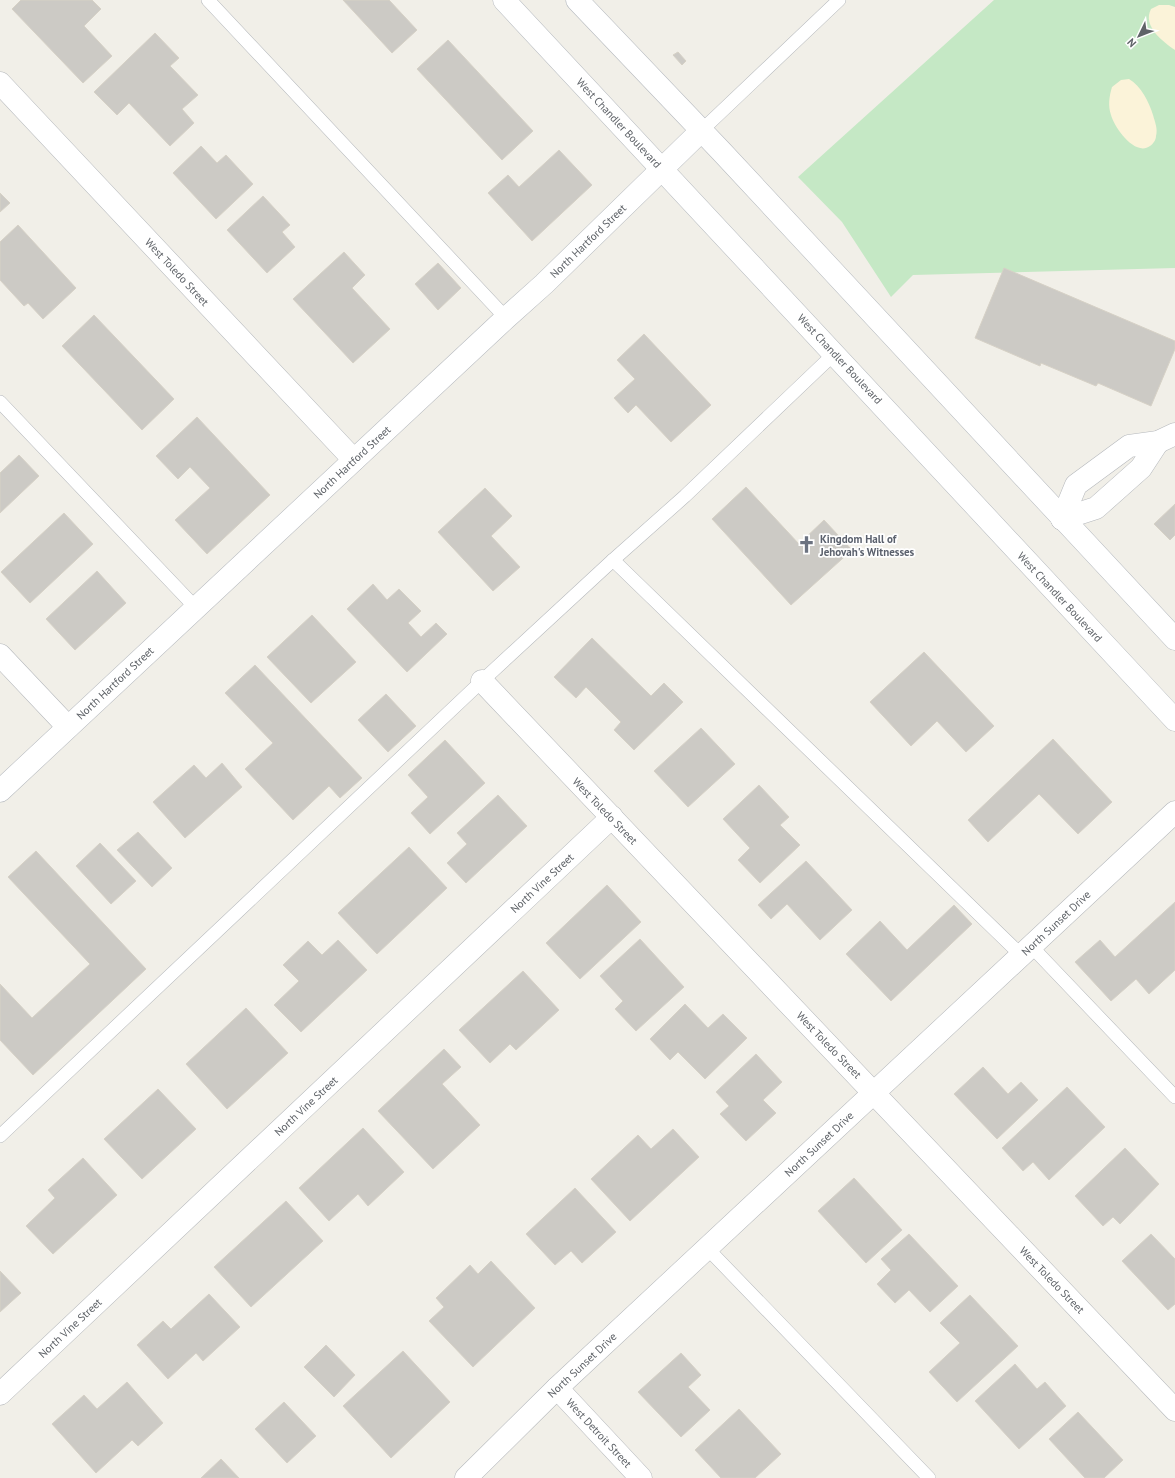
<svg xmlns="http://www.w3.org/2000/svg" width="1175" height="1478" font-family="'PT Sans',sans-serif">
<style>
.green{fill:#c5e8c5}
.sand{fill:#fbf3d9}
.building{fill:#cccac5;stroke:#d6d1c6}
.lines{fill:none;stroke-linecap:round;stroke-linejoin:round}
.lane-casing{stroke:#b5b8bc;stroke-width:14}
.street-casing{stroke:#b5b8bc;stroke-width:23}
.secondary-casing{stroke:#b6babf;stroke-width:23}
.lane{stroke:#fff;stroke-width:13}
.street{stroke:#fff;stroke-width:22}
.secondary{stroke:#fff;stroke-width:22}
.labels{text-anchor:middle;stroke-width:3.5;stroke-linejoin:round;paint-order:stroke}
.street-label{font-size:11px;fill:#5f6368;stroke:#fff}
.worship-label{font-size:11px;font-weight:bold;fill:#5b616d;stroke:#fff;text-anchor:start}
</style>
<rect width="100%" height="100%" fill="#f1efe8"/>
<polygon class="green" points="994,0 1175,0 1175,268 913,275 891,297 842,222 798,177"/>
<g class="sand">
<path d="M1159,5H1169L1175,7V50C1163,42 1142,26 1151,9Z"/>
<path d="M1129,79C1141,86 1149,102 1153,115C1155,122 1158,129 1156,136C1156,140 1153,144 1150,146C1135,157 1114,127 1111,115C1108,106 1109,97 1112,87L1121,80Z"/>
</g>
<g class="building">
<polygon points="21,0 92,0 101,9 84,26 112,56 83,83 12,9"/>
<polygon points="343,0 389,0 417,30 392,53"/>
<polygon points="155,33 179,58 170,66 198,95 182,109 194,123 170,146 129,103 117,115 94,92"/>
<polygon points="448,40 533,131 502,160 417,69"/>
<polygon points="678,52 686,61 682,65 673,55"/>
<polygon points="201,146 217,163 226,155 253,184 216,219 173,173"/>
<polygon points="559,150 592,185 532,241 488,193 508,175 519,187"/>
<polygon points="0,193 10,203 0,212"/>
<polygon points="263,196 290,225 282,232 295,247 267,273 227,230"/>
<polygon points="18,225 76,288 43,319 28,303 24,306 0,280 0,242"/>
<polygon points="344,252 365,275 352,288 390,329 353,363 293,299"/>
<polygon points="438,263 461,288 438,310 415,284"/>
<polygon points="1004,268 1175,341 1175,349 1151,406 1098,383 1096,386 1041,363 1040,366 975,338"/>
<polygon points="94,315 174,399 142,430 62,346"/>
<polygon points="644,334 711,405 671,442 636,405 628,413 614,398 635,379 617,360"/>
<polygon points="197,417 270,495 207,554 175,520 210,488 190,467 178,479 156,456"/>
<polygon points="19,455 39,476 0,513 0,473"/>
<polygon points="746,487 799,544 824,520 852,550 791,605 712,519"/>
<polygon points="485,488 512,516 491,536 520,567 493,591 438,532"/>
<polygon points="1175,504 1175,535 1170,540 1154,524"/>
<polygon points="64,513 93,544 30,603 1,572"/>
<polygon points="97,571 126,603 75,650 46,619"/>
<polygon points="373,584 387,600 399,589 421,611 408,623 421,637 436,623 447,634 407,672 347,609"/>
<polygon points="312,615 356,662 311,703 267,657"/>
<polygon points="592,638 651,696 664,683 683,702 634,750 614,730 621,722 586,687 576,698 554,677"/>
<polygon points="924,652 994,726 966,752 937,721 911,746 870,702"/>
<polygon points="255,665 362,778 340,798 329,786 293,820 245,769 273,743 225,693"/>
<polygon points="386,694 416,726 388,752 358,720"/>
<polygon points="701,728 735,764 688,807 654,771"/>
<polygon points="1053,739 1112,802 1078,834 1039,794 988,842 968,820"/>
<polygon points="445,740 485,783 430,834 411,813 428,797 408,775"/>
<polygon points="222,763 242,787 185,838 153,802 194,765 206,778"/>
<polygon points="759,785 789,817 780,825 800,845 760,883 738,860 750,848 723,819"/>
<polygon points="498,795 527,826 466,883 447,863 467,844 457,833"/>
<polygon points="138,832 172,868 152,887 117,850"/>
<polygon points="100,843 136,881 111,904 76,866"/>
<polygon points="409,847 447,888 377,954 338,913"/>
<polygon points="36,851 146,969 33,1075 0,1040 0,984 32,1018 90,964 8,877"/>
<polygon points="806,861 852,910 820,940 787,904 771,919 758,905"/>
<polygon points="607,885 641,922 580,979 546,943"/>
<polygon points="1175,902 1175,970 1149,994 1136,979 1111,1001 1075,962 1100,940 1115,957"/>
<polygon points="954,905 972,924 891,1001 846,954 880,921 907,950"/>
<polygon points="640,939 684,987 636,1031 615,1009 623,1001 600,976"/>
<polygon points="338,940 367,970 301,1032 274,1005 299,981 283,965 308,941 322,955"/>
<polygon points="523,971 559,1010 516,1050 510,1044 490,1063 459,1030"/>
<polygon points="685,1004 708,1028 723,1014 747,1038 705,1079 678,1052 670,1060 650,1039"/>
<polygon points="246,1008 288,1053 227,1109 186,1064"/>
<polygon points="444,1049 461,1067 442,1084 480,1125 433,1169 378,1111"/>
<polygon points="756,1054 782,1082 763,1100 776,1113 746,1141 720,1114 729,1106 716,1092"/>
<polygon points="983,1067 1008,1094 1021,1082 1038,1100 997,1139 954,1094"/>
<polygon points="1067,1087 1105,1127 1049,1180 1033,1162 1023,1171 1002,1148"/>
<polygon points="158,1089 196,1129 142,1179 104,1139"/>
<polygon points="363,1128 404,1172 368,1206 358,1194 329,1221 299,1188"/>
<polygon points="673,1129 699,1157 630,1221 591,1179 638,1135 651,1149"/>
<polygon points="1125,1148 1159,1184 1120,1224 1113,1217 1103,1226 1075,1196"/>
<polygon points="83,1158 117,1195 53,1254 26,1226 55,1198 48,1190"/>
<polygon points="854,1178 902,1230 866,1263 818,1211"/>
<polygon points="575,1188 616,1232 582,1263 571,1251 555,1265 526,1234"/>
<polygon points="286,1201 323,1241 251,1307 214,1267"/>
<polygon points="909,1234 958,1286 930,1312 909,1290 895,1303 877,1284 891,1270 881,1259"/>
<polygon points="1151,1234 1175,1259 1175,1304 1168,1310 1122,1261"/>
<polygon points="491,1261 535,1308 473,1367 429,1321 444,1307 436,1298 470,1265 478,1274"/>
<polygon points="0,1271 21,1293 0,1312"/>
<polygon points="209,1294 240,1327 203,1361 196,1353 168,1379 137,1345 163,1321 171,1329"/>
<polygon points="970,1295 1018,1346 957,1402 929,1372 960,1343 940,1323"/>
<polygon points="326,1345 355,1375 334,1397 304,1367"/>
<polygon points="403,1351 450,1402 391,1458 343,1406"/>
<polygon points="681,1353 701,1375 688,1387 710,1410 681,1437 638,1392"/>
<polygon points="1015,1364 1037,1389 1045,1382 1066,1406 1019,1449 975,1401"/>
<polygon points="127,1382 163,1423 138,1446 132,1440 96,1473 52,1424 84,1395 97,1409"/>
<polygon points="284,1402 316,1436 287,1463 255,1429"/>
<polygon points="739,1409 781,1454 755,1478 721,1478 695,1450"/>
<polygon points="1078,1412 1123,1460 1104,1478 1085,1478 1049,1439"/>
<polygon points="221,1459 239,1478 201,1478"/>
</g>
<g class="lines">
<defs>
<g id="lane">
<polyline points="208,0 506,318"/>
<polyline points="701,131 839,0"/>
<polyline points="0,402 196,608"/>
<polyline points="613,560 685,496 835,353"/>
<polyline points="1031,946 1175,1097"/>
<polyline points="0,1136 482,681 613,560 1021,955"/>
<polyline points="707,1248 929,1478"/>
</g>
<g id="street">
<polyline points="0,83 354,460"/>
<polyline points="1062,519 1076,485 1129,446 1158,442 1175,434"/>
<polyline points="1062,519 1096,508 1141,468 1158,442"/>
<polyline points="0,655 68,727"/>
<polyline points="482,681 1175,1410"/>
<polyline points="557,1388 641,1478"/>
<polyline points="0,1394 612,817"/>
<polyline points="466,1478 557,1388 1175,812"/>
</g>
<g id="secondary">
<polyline points="504,0 1175,720"/>
<polyline points="577,0 721,151 1175,639"/>
<polyline points="0,791 506,318 544,284 701,131"/>
</g>
</defs>
<use href="#lane" class="lane-casing"/>
<use href="#street" class="street-casing"/>
<use href="#secondary" class="secondary-casing"/>
<use href="#lane" class="lane"/>
<use href="#street" class="street"/>
<use href="#secondary" class="secondary"/>
</g>
<defs>
<symbol id="church-bare" viewBox="-9 -9 18 18"><path d="M-1.2-6h2.4v3.5h3.3v2.4h-3.3V6h-2.4V-.1h-3.3v-2.4h3.3Z" fill="#6b7280" stroke="#fff" stroke-width="2.5" paint-order="stroke"/></symbol>
</defs>
<g fill-rule="evenodd">
<use href="#church-bare" x="794" y="532" width="25" height="25"/>
</g>
<g class="labels">
<g class="street-label">
<text transform="translate(619 123) rotate(47)" y="4">West Chandler Boulevard</text>
<text transform="translate(588 241) rotate(-44)" y="4">North Hartford Street</text>
<text transform="translate(177 272) rotate(47)" y="4">West Toledo Street</text>
<text transform="translate(840 359) rotate(47)" y="4">West Chandler Boulevard</text>
<text transform="translate(352 462) rotate(-43)" y="4">North Hartford Street</text>
<text transform="translate(1060 597) rotate(47)" y="4">West Chandler Boulevard</text>
<text transform="translate(115 683) rotate(-43)" y="4">North Hartford Street</text>
<text transform="translate(605 811) rotate(46)" y="4">West Toledo Street</text>
<text transform="translate(542 883) rotate(-43)" y="4">North Vine Street</text>
<text transform="translate(1056 923) rotate(-43)" y="4">North Sunset Drive</text>
<text transform="translate(829 1045) rotate(46)" y="4">West Toledo Street</text>
<text transform="translate(306 1106) rotate(-43)" y="4">North Vine Street</text>
<text transform="translate(819 1144) rotate(-43)" y="4">North Sunset Drive</text>
<text transform="translate(1052 1280) rotate(46)" y="4">West Toledo Street</text>
<text transform="translate(70 1328) rotate(-43)" y="4">North Vine Street</text>
<text transform="translate(582 1365) rotate(-43)" y="4">North Sunset Drive</text>
<text transform="translate(599 1433) rotate(47)" y="4">West Detroit Street</text>
</g>
<g class="worship-label">
<text x="820" y="543">Kingdom Hall of<tspan x="820" dy="13">Jehovah's Witnesses</tspan></text>
</g>
</g>
<g transform="translate(1139 36) rotate(227)" stroke="#ffffff" stroke-width="3" paint-order="stroke">
<path d="M0-3L7 15L0 10L-7 15Z" fill="#5f6368"/>
<text y="-6" font-size="11" font-weight="bold" text-anchor="middle" fill="#5f6368">N</text>
</g>
</svg>
